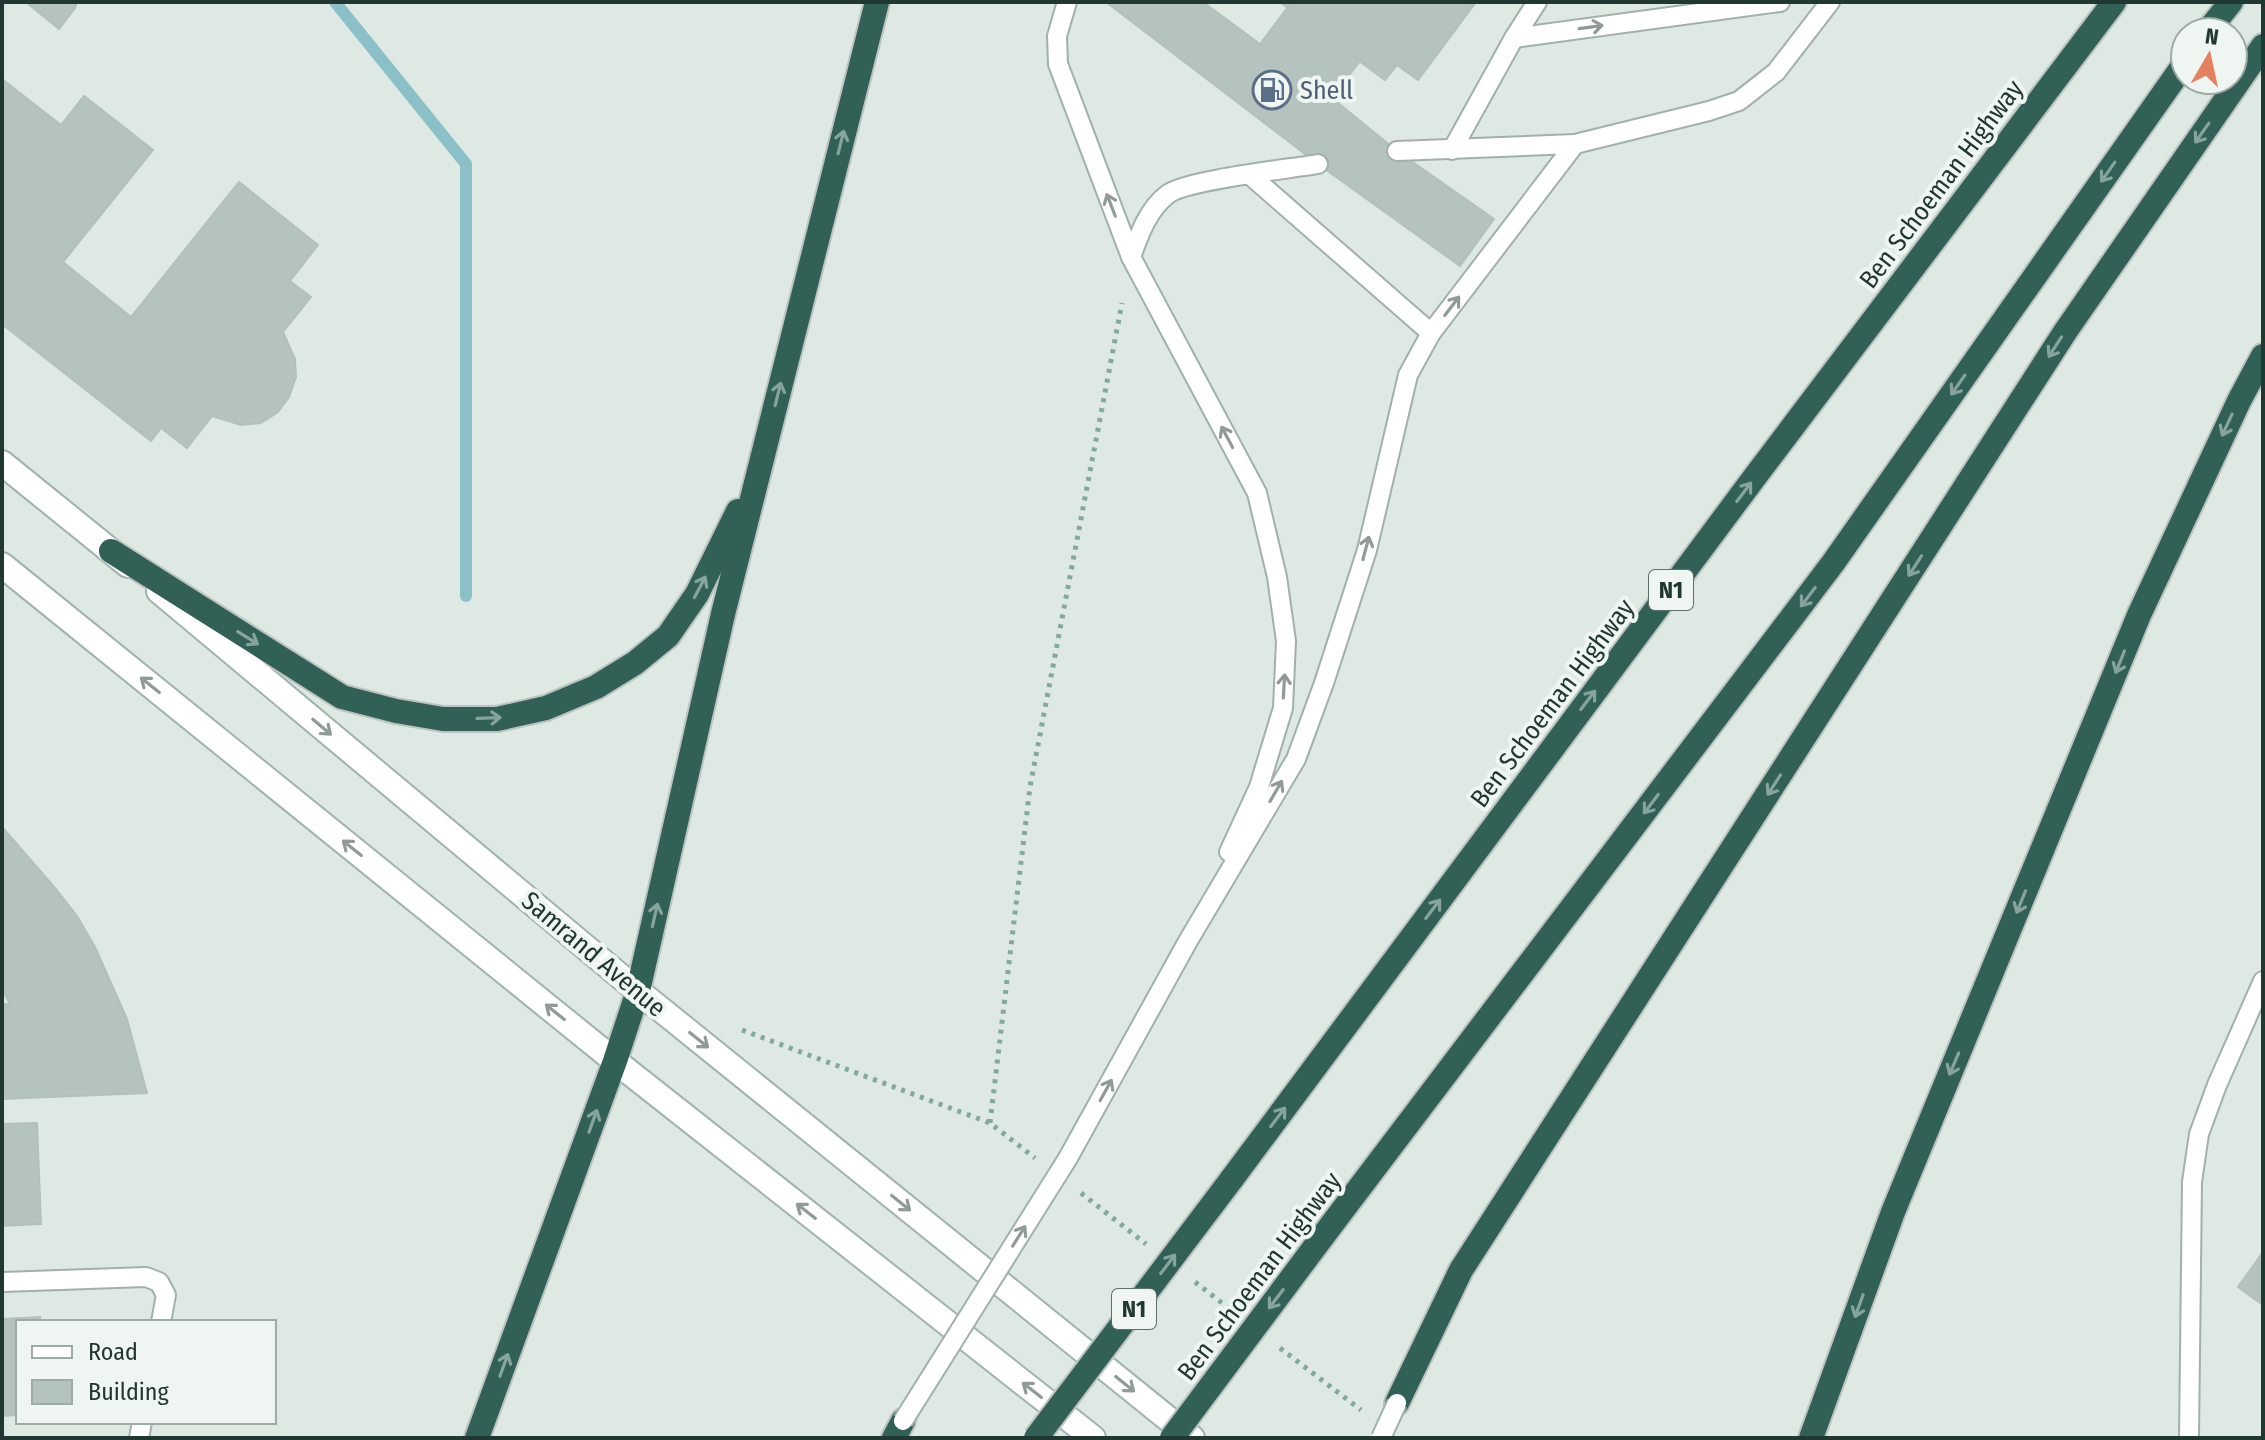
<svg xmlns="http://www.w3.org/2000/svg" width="2265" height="1440" font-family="'Fira Sans Condensed',sans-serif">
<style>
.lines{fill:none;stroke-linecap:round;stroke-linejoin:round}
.stream{stroke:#8bc0c9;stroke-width:12}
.building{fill:#b4c3bd;stroke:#b2c1bb;stroke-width:2}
.lane-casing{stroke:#a2b0ab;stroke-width:22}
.secondary-casing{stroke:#9fb3ac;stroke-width:28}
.highway-casing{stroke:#bcc3c1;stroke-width:28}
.path{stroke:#82a99d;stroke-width:5;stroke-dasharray:4 6;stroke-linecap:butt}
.lane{stroke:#fff;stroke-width:18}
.secondary{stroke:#fff;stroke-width:24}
.highway{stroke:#306056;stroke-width:24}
.lane-bridge-casing{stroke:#a2b0ab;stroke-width:22;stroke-linecap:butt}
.highway-bridge-casing{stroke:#bcc3c1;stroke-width:28;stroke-linecap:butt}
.lane-bridge{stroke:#fff;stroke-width:18}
.highway-bridge{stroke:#306056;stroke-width:24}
.oneway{stroke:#909b98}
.oneway2{stroke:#86a49c}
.labels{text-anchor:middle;stroke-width:8;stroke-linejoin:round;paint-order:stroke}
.shield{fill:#eff6f2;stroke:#5f706b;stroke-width:2}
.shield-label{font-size:24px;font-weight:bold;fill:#213731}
.service-label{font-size:26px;fill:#4e5e75;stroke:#eff6f2;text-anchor:start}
.street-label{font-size:26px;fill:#213731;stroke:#eff6f2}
</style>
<rect width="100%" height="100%" fill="#dfe9e4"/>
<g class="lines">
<polyline class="stream" points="335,2 466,164 466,596"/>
</g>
<g class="building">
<polygon points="26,2 77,2 75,8 59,29"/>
<polygon points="1106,2 1203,2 1260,44 1288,7 1360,61 1332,98 1397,151 1494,219 1460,266 1318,164"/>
<polygon points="1280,2 1476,2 1418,80 1397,65 1385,80"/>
<polygon points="2,79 61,125 84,96 153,150 63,262 131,317 239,182 318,245 290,281 311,297 283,332 295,359 296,377 289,397 278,412 261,423 241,425 212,416 187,448 161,428 151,441 2,324"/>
<polygon points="2,827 55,888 77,916 95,947 127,1019 147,1093 2,1099 2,1004 10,1004 2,989"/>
<polygon points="37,1123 41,1224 2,1226 2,1124"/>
<polygon points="2263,1252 2263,1305 2238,1287"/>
<polygon points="40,1317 41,1322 18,1322 18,1415 2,1416 2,1319"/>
</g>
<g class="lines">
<defs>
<g id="lane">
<polyline points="1067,2 1057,36 1058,64 1131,257 1257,493 1277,577 1286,641 1283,708 1259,787 1229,852"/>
<polyline points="1514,38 1780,2"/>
<polyline points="1452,150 1514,38 1537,2"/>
<polyline points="1397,151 1575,144"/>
<polyline points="1250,175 1431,333"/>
<path d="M1131,257C1139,235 1148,209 1168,194C1187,180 1289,169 1318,164"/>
<polyline points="1068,1158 1188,941 1296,759 1324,683 1367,550 1408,375 1431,333 1575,144 1709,111 1739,101 1776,72 1830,2"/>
<polyline points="2,1282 146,1277 159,1282 166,1295 161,1322"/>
<polyline points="139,1438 142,1422"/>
<polyline points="2189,1438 2192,1182 2199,1134 2217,1085 2263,981"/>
</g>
<g id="secondary">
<polyline points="2,463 128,565"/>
<polyline points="2,565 615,1061 1093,1438"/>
<polyline points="159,591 638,991 1192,1438"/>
</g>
<g id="highway">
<polyline points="2207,32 2231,2"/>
<polyline points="111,551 342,697 396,711 443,719 497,719 546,708 596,687 635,663 668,636 697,594 738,511"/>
<polyline points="1231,1180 1754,478 2114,2"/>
<polyline points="1323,1236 1833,563 2185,63"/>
<polyline points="1397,1403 1461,1270 2065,332 2263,46"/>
<polyline points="477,1438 615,1061 638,991 723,614 877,2"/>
<polyline points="894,1438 903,1421"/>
<polyline points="1811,1438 1893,1212 2139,615 2239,401 2263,356"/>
</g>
</defs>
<use href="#lane" class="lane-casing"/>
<use href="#secondary" class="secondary-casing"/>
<use href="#highway" class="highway-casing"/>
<g class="path">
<polyline points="742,1030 990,1123 1035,1158"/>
<polyline points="990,1123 1030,787 1122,303"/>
<polyline points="1081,1193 1146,1244"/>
<polyline points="1195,1282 1231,1310"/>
<polyline points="1280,1348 1361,1410"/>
</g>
<use href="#lane" class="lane"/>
<use href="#secondary" class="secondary"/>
<use href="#highway" class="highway"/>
<defs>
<g id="lane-bridge">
<polyline points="903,1421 1068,1158"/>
<polyline points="1381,1438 1397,1403"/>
</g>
<g id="highway-bridge">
<polyline points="1036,1438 1231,1180"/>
<polyline points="1172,1438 1323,1236"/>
</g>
</defs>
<use href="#lane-bridge" class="lane-bridge-casing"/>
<use href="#highway-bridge" class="highway-bridge-casing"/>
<use href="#lane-bridge" class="lane-bridge"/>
<use href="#highway-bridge" class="highway-bridge"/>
</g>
<defs><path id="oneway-shaft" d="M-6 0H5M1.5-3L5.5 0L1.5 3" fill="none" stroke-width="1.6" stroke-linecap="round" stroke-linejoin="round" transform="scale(2)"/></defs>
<g class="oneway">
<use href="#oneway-shaft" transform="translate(1591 27) rotate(-8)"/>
<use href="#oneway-shaft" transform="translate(1111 205) rotate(-111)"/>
<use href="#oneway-shaft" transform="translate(1452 306) rotate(-53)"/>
<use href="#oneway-shaft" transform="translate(1227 437) rotate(-118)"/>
<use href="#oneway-shaft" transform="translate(1366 548) rotate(-75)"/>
<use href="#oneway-shaft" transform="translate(150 685) rotate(-141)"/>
<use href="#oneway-shaft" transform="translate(1284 686) rotate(-87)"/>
<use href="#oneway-shaft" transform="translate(322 727) rotate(40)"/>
<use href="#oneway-shaft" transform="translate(1276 791) rotate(-60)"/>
<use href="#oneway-shaft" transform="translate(352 848) rotate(-141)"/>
<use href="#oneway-shaft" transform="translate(555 1012) rotate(-141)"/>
<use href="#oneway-shaft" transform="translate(699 1040) rotate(39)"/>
<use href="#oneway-shaft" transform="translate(1106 1090) rotate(-61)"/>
<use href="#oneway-shaft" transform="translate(901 1203) rotate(39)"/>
<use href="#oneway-shaft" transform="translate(806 1211) rotate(-142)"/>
<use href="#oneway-shaft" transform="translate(1019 1236) rotate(-58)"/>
<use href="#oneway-shaft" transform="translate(1125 1384) rotate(39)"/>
<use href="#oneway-shaft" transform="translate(1032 1390) rotate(-142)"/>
</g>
<g class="oneway2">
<use href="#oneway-shaft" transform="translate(2202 133) rotate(125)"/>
<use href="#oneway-shaft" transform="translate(841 142) rotate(-76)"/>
<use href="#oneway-shaft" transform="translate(2108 172) rotate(125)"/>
<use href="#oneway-shaft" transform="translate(2055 347) rotate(123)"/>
<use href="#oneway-shaft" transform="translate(1958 385) rotate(125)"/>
<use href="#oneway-shaft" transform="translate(778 394) rotate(-76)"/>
<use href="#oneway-shaft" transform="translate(2227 425) rotate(115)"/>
<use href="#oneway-shaft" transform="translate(1744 492) rotate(-53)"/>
<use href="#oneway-shaft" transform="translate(1915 566) rotate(123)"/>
<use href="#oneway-shaft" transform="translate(700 587) rotate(-62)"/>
<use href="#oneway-shaft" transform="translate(1808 597) rotate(127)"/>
<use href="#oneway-shaft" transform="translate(248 638) rotate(32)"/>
<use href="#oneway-shaft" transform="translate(2120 662) rotate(112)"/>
<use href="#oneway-shaft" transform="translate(1588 700) rotate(-53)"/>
<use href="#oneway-shaft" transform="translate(489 718) rotate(-2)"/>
<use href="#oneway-shaft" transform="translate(1774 785) rotate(123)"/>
<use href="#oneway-shaft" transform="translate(1651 804) rotate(127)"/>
<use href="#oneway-shaft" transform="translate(2021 902) rotate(112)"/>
<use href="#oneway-shaft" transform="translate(1433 909) rotate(-53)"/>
<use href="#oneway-shaft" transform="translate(655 915) rotate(-77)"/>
<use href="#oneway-shaft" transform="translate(1954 1064) rotate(113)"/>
<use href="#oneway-shaft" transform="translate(1278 1117) rotate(-53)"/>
<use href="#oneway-shaft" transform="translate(593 1121) rotate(-70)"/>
<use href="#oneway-shaft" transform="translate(1168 1264) rotate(-53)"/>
<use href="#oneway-shaft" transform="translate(1276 1299) rotate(127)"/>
<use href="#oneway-shaft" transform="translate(1859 1306) rotate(110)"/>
<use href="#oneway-shaft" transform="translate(504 1365) rotate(-70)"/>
</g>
<defs>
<symbol id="fuel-ring" viewBox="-11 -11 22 22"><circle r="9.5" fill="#eff6f2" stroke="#5c6f8a" stroke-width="1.5"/><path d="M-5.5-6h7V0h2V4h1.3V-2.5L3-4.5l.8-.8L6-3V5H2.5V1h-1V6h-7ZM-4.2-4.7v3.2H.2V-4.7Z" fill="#5c6f8a"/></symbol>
</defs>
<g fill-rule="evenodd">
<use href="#fuel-ring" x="1250" y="68" width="44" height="44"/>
</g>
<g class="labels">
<g class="shield">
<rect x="1649" y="570" width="44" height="40" rx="6"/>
<rect x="1112" y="1289" width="44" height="40" rx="6"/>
</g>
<g class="shield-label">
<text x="1671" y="598">N1</text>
<text x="1134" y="1317">N1</text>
</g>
<g class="service-label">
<text x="1300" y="99">Shell</text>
</g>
<g class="street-label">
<text transform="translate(1941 184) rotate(-53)" y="9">Ben Schoeman Highway</text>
<text transform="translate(1552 703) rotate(-53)" y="9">Ben Schoeman Highway</text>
<text transform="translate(594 954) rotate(40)" y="9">Samrand Avenue</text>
<text transform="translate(1259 1276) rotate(-53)" y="9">Ben Schoeman Highway</text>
</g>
</g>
<rect width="2265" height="1440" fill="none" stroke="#213731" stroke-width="8"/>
<rect x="16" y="1320" width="260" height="104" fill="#eff6f2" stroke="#9daaa5" stroke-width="2"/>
<rect x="32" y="1346" width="40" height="12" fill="#ffffff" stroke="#9daaa5" stroke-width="2"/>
<text x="88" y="1360" font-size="24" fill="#213731">Road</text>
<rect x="32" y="1380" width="40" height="24" fill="#b4c3bd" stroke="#9daaa5" stroke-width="2"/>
<text x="88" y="1400" font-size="24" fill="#213731">Building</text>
<g transform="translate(2209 56) rotate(9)"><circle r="38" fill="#eff6f2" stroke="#9daaa5" stroke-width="2"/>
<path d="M0-6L14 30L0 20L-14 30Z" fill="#e58060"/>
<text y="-12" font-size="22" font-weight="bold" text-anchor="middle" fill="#213731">N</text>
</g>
</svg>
